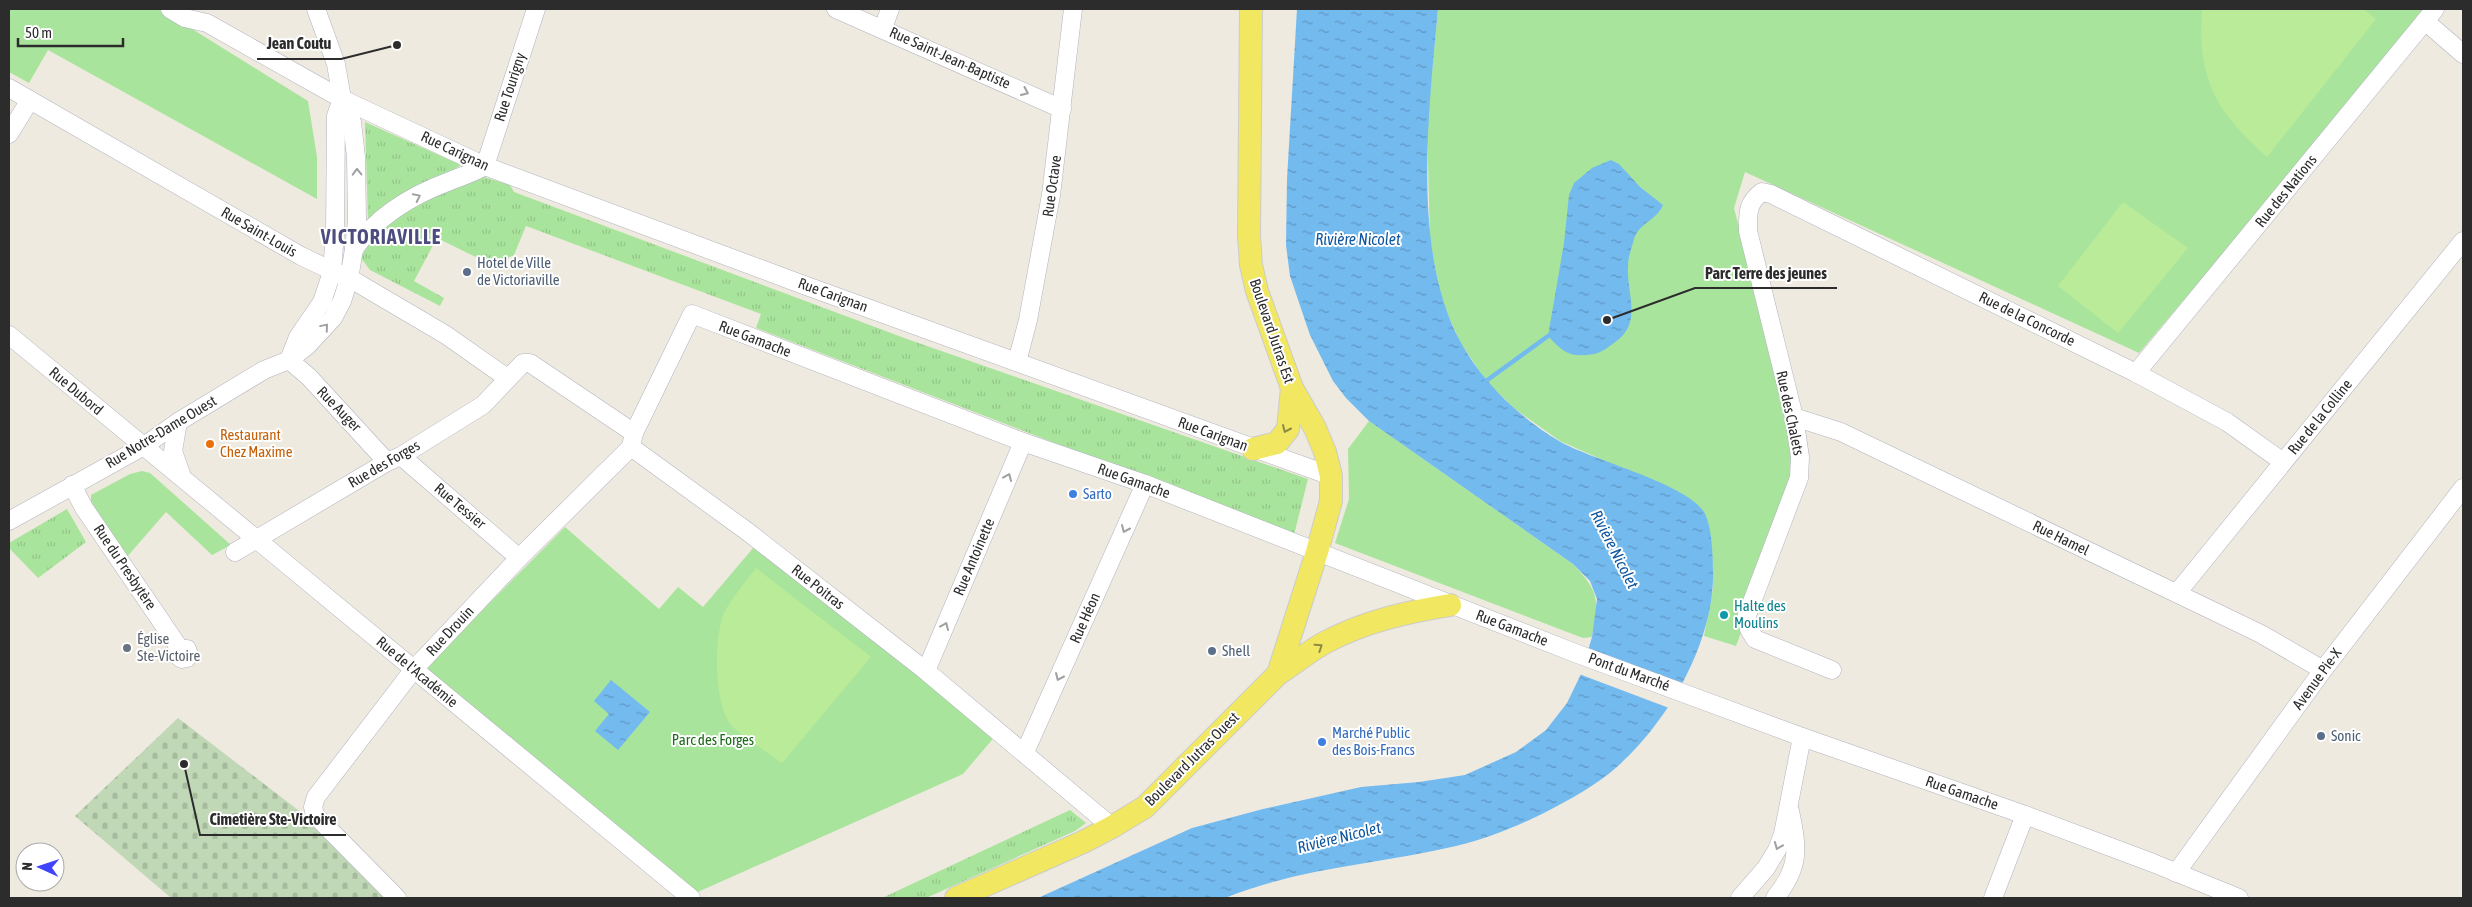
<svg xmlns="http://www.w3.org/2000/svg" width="2472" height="907" font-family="'Asap Condensed',sans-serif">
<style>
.grass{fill:url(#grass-tufts)}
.cemetery{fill:url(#cemetery-stones)}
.park{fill:#a9e49c}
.pitch{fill:#baeb98}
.water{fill:url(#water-ripples)}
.pier{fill:#eeeadf}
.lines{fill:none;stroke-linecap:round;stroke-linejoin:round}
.stream{stroke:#73baef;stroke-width:4.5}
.minor-casing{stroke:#b2b2c0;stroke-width:19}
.major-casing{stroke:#ccc;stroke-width:24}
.minor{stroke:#fff;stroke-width:18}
.major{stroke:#f1e761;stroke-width:22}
.oneway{stroke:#a0a0a0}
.oneway2{stroke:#8e8a46}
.service-dot{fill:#5c6f8a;stroke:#fff;stroke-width:2}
.food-dot{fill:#e8710a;stroke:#fff;stroke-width:2}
.shop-dot{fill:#3f7fe0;stroke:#fff;stroke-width:2}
.culture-dot{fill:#0f9aa8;stroke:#fff;stroke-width:2}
.worship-dot{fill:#6b7280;stroke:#fff;stroke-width:2}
.labels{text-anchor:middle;stroke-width:4;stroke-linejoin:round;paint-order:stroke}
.street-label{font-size:15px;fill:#2c2c2c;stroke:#fff}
.service-label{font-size:15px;fill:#4e5e75;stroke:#fff;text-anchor:start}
.food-label{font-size:15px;fill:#c56008;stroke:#fff;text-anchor:start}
.shop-label{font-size:15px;fill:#366cbe;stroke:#fff;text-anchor:start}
.culture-label{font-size:15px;fill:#0d838f;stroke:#fff;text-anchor:start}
.worship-label{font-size:15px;fill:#5b616d;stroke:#fff;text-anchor:start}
.park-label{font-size:15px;fill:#1e6b1b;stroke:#fff}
.water-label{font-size:16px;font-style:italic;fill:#0e559f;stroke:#fff}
.district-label{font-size:20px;font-weight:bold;letter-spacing:1px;fill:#4c4d7e;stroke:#fff}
.leader{fill:none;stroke:#2c2c2c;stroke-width:2}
.callout-dot{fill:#2c2c2c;stroke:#fff;stroke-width:2}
.callout-label{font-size:16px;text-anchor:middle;font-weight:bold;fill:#2c2c2c;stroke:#fff;stroke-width:4;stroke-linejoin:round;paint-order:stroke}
</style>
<defs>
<pattern id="grass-tufts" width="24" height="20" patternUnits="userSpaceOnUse" patternTransform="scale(1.25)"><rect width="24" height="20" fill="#a9e49c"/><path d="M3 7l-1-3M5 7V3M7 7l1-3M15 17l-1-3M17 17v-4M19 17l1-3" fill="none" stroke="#92c487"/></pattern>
<pattern id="cemetery-stones" width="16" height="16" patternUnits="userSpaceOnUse" patternTransform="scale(1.25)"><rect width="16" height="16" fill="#c1d8b6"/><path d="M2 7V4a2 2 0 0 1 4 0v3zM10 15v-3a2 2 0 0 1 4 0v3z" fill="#a6ba9d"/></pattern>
<pattern id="water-ripples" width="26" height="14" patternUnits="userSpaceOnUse" patternTransform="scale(1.25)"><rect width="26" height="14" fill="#73baef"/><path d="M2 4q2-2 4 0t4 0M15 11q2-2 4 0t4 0" fill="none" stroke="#5f97c2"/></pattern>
</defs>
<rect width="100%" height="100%" fill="#eeeadf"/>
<g class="grass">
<polygon points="365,122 461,165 368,224"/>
<path d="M484,177L510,185L514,192L907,339L1308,479L1294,535L756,328L761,314L526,226L514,255L492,265L437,238L414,281L444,298L440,306L370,270L361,258C381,210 439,194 484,177Z"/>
<polygon points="67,509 86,542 38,578 9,548 9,543"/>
<polygon points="1070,810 1086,823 1075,831 926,898 882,898"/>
</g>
<polygon class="cemetery" points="178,718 298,810 391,898 171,898 75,816"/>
<g class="park">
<polygon points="9,9 160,9 308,101 317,157 317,199 48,50 29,83 9,72"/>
<polygon points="1438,9 2429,9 2139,353 1745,172 1734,208 1788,417 1806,458 1736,646 1704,636 1713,589 1712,545 1614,465 1560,441 1515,409 1486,381 1460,342 1441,299 1430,240 1427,125"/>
<path d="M1369,421L1573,564C1601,594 1598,599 1592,637L1583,638L1335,543L1349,499L1348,449Z"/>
<polygon points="142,471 150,473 231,545 212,555 166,512 126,558 91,501 91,495 130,474"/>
<polygon points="565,527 659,609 678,587 703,607 754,547 997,734 963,774 691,895 424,669"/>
</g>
<g class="pitch">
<path d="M2202,9H2363L2376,19L2267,157C2216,112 2197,79 2202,9Z"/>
<polygon points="2123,202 2188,248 2118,333 2058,286"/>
<path d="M756,568L871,657L782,763C766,751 747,740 733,727C714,708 714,644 722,619C726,604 746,582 756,568Z"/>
</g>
<g class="water">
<path d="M1297,9H1438C1429,109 1411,250 1460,341C1482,382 1519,417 1559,441C1591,460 1686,483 1704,512C1712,526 1713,555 1713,571C1715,640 1669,721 1618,766C1597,785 1569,800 1544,813C1516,827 1486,839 1456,846C1379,864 1298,868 1225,898H1038L1192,828L1263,809L1361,787L1419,782L1465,775L1516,752L1546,730L1567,703L1581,674L1592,637L1597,599L1590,581L1573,564L1369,421L1346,398L1333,381L1310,335L1290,276L1286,245L1287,179Z"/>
<path d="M1611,160L1619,164L1640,187L1663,205C1657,220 1639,223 1634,239C1632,247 1628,257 1628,265C1626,295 1644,322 1614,343C1607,348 1602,352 1594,354C1570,358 1564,353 1548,336L1564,243L1569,195L1574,183L1592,168Z"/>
<polygon points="611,680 650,712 618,750 595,731 609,714 594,701"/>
</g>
<polygon class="pier" points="1586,648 1683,685 1669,708 1579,674"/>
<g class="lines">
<polyline class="stream" points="1486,381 1548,336"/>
<defs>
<g id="minor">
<polyline points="170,9 185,18 207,23 342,99 485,166 801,284 1331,476"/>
<polyline points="836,9 1062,109"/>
<polyline points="2425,21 2463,54"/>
<polyline points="883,28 890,9"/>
<polyline points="9,88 301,256 356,282 446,335 507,378"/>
<polyline points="9,134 30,100"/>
<polyline points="485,166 536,9"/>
<path d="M354,249C377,216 412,195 450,181C462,176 473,173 485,166"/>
<polyline points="9,335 691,898"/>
<polyline points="289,360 298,337 322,302 332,272 335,233 336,116 342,99"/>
<polyline points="289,360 309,377 387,462"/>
<polyline points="1017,362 1028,320 1051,195 1073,9"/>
<polyline points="2136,373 2435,9"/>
<polyline points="1794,417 1841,432 2261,634 2323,670"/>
<polyline points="178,422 173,451 182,477"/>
<polyline points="634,433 692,314 1023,442 1145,484 1575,653 1802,737 2025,815 2153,863 2239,898"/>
<polyline points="401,456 519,558"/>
<polyline points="72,485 84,508 180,649 178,656 182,659 187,658 189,655 187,649 180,649"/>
<polyline points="9,521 144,446 178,422 264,370 289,360 307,346 333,318 342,301 349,279 354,249 357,220 356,157 352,122 342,99 336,64 316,9"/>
<polyline points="235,552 387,462 401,456 483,405 523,363 530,363 634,433 631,447 748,532 926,671 1112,827"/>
<polyline points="2177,593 2463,241"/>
<path d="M1832,670L1755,639L1749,629L1747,615L1799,478L1800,457L1794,417L1748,231C1748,213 1747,203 1762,192L1771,194L2136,373L2227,422L2283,462"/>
<polyline points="926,671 1023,442"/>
<polyline points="1025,752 1145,484"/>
<polyline points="2176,873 2323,670 2463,488"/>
<polyline points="397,898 315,815 313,807 316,797 414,669 519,558 631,447"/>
<polyline points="1740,898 1766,868 1777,850 1783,834 1802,737"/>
<path d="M1775,898C1800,867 1798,849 1790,811"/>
<polyline points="1993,898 2025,815"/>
</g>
<g id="major">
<polyline points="1253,449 1277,443 1288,429 1292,388"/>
<path d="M1278,674C1294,664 1309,651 1326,642C1366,621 1407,612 1450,605"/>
<polyline points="956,898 1083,842 1112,827 1145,807 1278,674 1317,552 1331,501 1331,476 1325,452 1315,428 1292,388 1257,291 1251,265 1249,235 1251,9"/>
</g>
</defs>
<use href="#minor" class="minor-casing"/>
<use href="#major" class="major-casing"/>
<use href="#minor" class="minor"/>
<use href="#major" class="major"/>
</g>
<defs><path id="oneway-chevron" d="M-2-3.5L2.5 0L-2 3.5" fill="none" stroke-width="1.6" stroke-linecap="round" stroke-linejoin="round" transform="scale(1.25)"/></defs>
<g class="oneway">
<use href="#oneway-chevron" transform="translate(1025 92) rotate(24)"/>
<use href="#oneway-chevron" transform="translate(357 172) rotate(-91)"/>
<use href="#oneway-chevron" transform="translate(417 197) rotate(-26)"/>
<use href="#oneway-chevron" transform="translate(325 327) rotate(-50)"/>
<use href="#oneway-chevron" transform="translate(1008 477) rotate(-67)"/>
<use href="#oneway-chevron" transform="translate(1125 529) rotate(114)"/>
<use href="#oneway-chevron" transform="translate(945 626) rotate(-67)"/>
<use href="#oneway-chevron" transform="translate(1059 677) rotate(114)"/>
<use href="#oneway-chevron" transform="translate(1778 846) rotate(112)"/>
</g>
<g class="oneway2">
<use href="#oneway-chevron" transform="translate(1286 429) rotate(114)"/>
<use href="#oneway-chevron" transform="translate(1319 647) rotate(-34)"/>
</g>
<g class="service-dot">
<circle cx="467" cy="272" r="5"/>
<circle cx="1212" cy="651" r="5"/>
<circle cx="2321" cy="736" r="5"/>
</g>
<circle class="food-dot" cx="210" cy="444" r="5"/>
<g class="shop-dot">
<circle cx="1073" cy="494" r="5"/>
<circle cx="1322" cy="742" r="5"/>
</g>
<circle class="culture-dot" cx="1724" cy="615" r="5"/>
<circle class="worship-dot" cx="127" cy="648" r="5"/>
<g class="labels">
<g class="street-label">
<text transform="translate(950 58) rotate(24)" y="5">Rue Saint-Jean-Baptiste</text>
<text transform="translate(510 87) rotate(-72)" y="5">Rue Tourigny</text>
<text transform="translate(455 151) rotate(25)" y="5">Rue Carignan</text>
<text transform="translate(1052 186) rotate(-82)" y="5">Rue Octave</text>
<text transform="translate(2286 191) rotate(-51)" y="5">Rue des Nations</text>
<text transform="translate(259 232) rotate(30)" y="5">Rue Saint-Louis</text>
<text transform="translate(833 295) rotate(20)" y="5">Rue Carignan</text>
<text transform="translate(2027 319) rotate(26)" y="5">Rue de la Concorde</text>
<text transform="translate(1272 331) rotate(71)" y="5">Boulevard Jutras Est</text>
<text transform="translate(755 339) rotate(21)" y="5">Rue Gamache</text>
<text transform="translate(76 391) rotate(40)" y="5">Rue Dubord</text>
<text transform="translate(339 409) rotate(46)" y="5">Rue Auger</text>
<text transform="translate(1790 413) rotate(78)" y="5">Rue des Chalets</text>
<text transform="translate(2320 417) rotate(-51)" y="5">Rue de la Colline</text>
<text transform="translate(161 432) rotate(-31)" y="5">Rue Notre-Dame Ouest</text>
<text transform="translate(1213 434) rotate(20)" y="5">Rue Carignan</text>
<text transform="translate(384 464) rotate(-30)" y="5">Rue des Forges</text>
<text transform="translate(1134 481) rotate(20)" y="5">Rue Gamache</text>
<text transform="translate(460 506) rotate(40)" y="5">Rue Tessier</text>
<text transform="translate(2061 538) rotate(26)" y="5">Rue Hamel</text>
<text transform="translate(974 557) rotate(-67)" y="5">Rue Antoinette</text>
<text transform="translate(125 567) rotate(56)" y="5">Rue du Presbytère</text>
<text transform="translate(818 587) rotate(38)" y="5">Rue Poitras</text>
<text transform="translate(1085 618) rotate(-66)" y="5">Rue Héon</text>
<text transform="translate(1512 628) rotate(21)" y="5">Rue Gamache</text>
<text transform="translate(450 631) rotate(-47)" y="5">Rue Drouin</text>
<text transform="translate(417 672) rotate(40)" y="5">Rue de l'Académie</text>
<text transform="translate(1629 672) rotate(20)" y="5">Pont du Marché</text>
<text transform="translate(2317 679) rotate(-54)" y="5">Avenue Pie-X</text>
<text transform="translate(1192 759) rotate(-45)" y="5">Boulevard Jutras Ouest</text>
<text transform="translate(1962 793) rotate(19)" y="5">Rue Gamache</text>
</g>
<g class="service-label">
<text x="477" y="268">Hotel de Ville<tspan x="477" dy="17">de Victoriaville</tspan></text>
<text x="1222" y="656">Shell</text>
<text x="2331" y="741">Sonic</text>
</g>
<g class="food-label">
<text x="220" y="440">Restaurant<tspan x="220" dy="17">Chez Maxime</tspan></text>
</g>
<g class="shop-label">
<text x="1083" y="499">Sarto</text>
<text x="1332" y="738">Marché Public<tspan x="1332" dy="17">des Bois-Francs</tspan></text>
</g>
<g class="culture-label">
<text x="1734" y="611">Halte des<tspan x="1734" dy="17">Moulins</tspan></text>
</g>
<g class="worship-label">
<text x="137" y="644">Église<tspan x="137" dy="17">Ste-Victoire</tspan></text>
</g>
<g class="park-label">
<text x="713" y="745">Parc des Forges</text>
</g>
<g class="water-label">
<text x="1358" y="245">Rivière Nicolet</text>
<text transform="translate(1615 549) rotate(63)" y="6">Rivière Nicolet</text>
<text transform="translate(1339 837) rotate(-14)" y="6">Rivière Nicolet</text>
</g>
<g class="district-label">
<text x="381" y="244">VICTORIAVILLE</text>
</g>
</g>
<path class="leader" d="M397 45L341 59H257M1607 320L1695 288H1837M184 764L200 835H346"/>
<g class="callout-dot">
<circle cx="397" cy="45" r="5"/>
<circle cx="1607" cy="320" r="5"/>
<circle cx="184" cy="764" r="5"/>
</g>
<g class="callout-label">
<text x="299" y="49">Jean Coutu</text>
<text x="1766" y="279">Parc Terre des jeunes</text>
<text x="273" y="825">Cimetière Ste-Victoire</text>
</g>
<rect width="2472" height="907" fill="none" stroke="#2c2c2c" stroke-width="20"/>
<g transform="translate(40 867) rotate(273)"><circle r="24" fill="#ffffff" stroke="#ababab"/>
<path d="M0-4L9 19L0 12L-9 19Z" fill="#4044fa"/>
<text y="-8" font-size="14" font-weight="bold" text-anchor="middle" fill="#2c2c2c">N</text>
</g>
<path d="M18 38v8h105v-8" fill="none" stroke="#2c2c2c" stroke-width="2.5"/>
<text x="25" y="38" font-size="15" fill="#2c2c2c" stroke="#ffffff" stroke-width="4" paint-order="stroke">50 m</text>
</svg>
